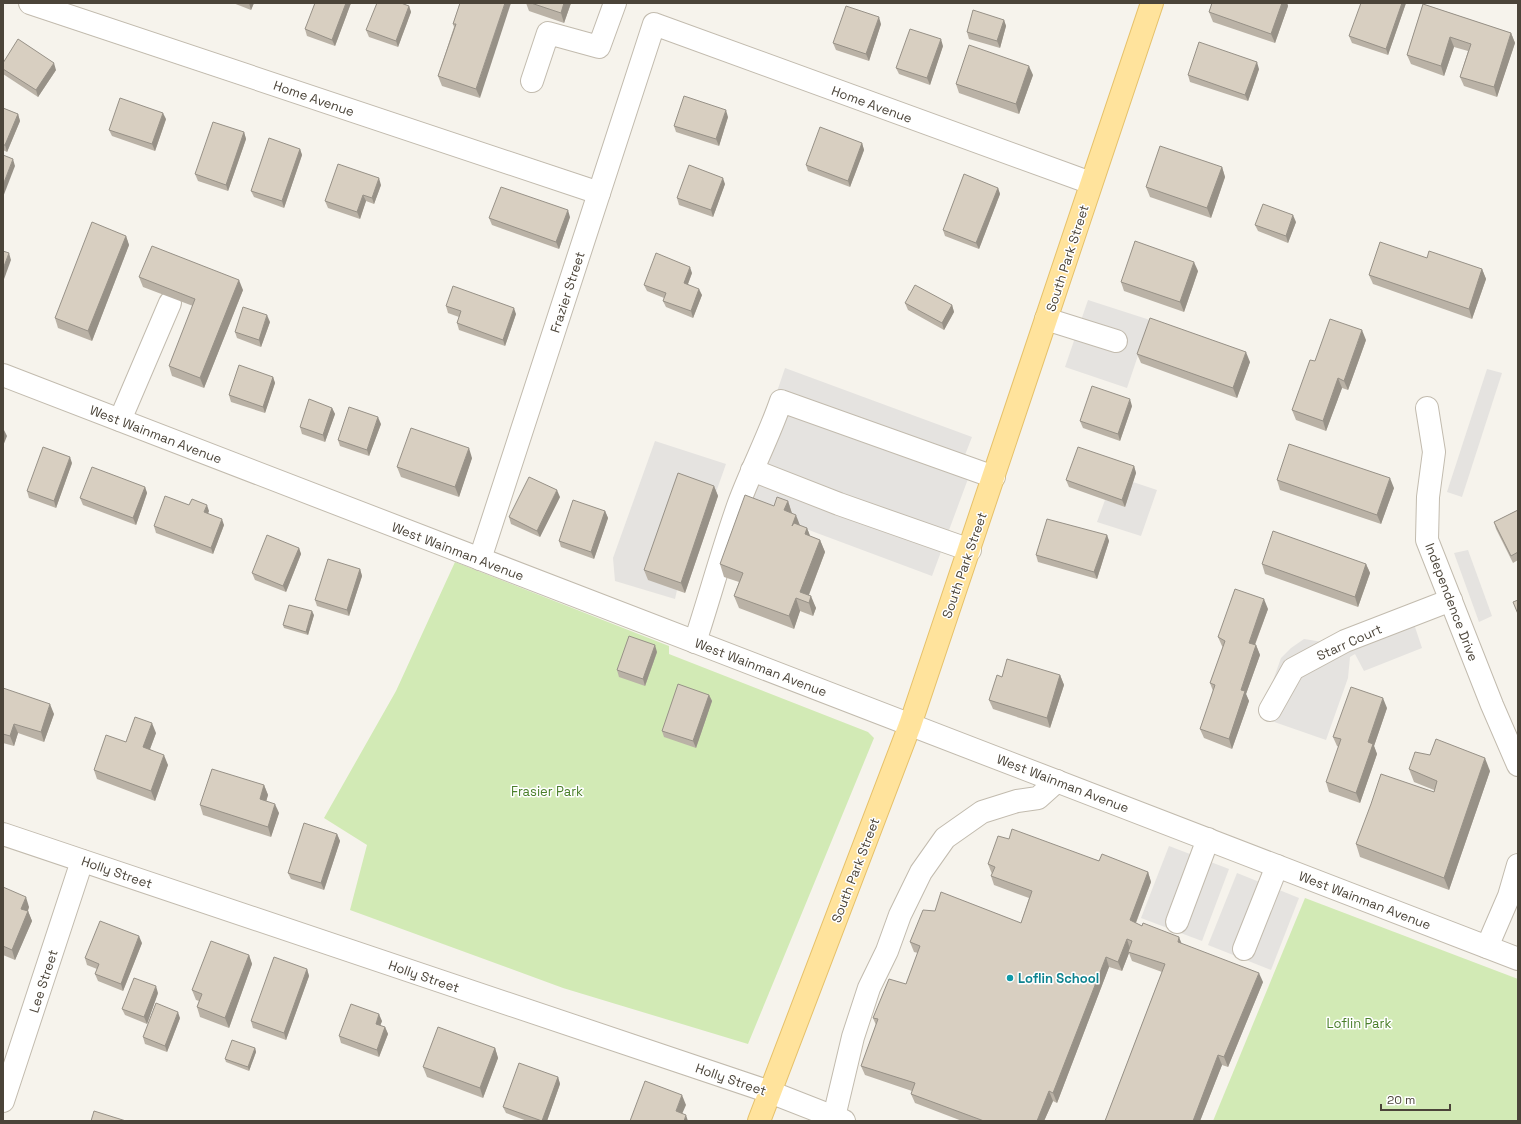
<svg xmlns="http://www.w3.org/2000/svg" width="1521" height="1124" font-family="'Space Grotesk',sans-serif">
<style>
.green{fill:#d2eab5}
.parking{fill:#e5e3e0}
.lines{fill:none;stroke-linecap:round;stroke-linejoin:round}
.minor-casing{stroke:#c2bbae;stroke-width:24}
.major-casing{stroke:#e6c16a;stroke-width:24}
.minor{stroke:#fff;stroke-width:22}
.major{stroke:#ffe39c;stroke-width:22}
.wall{fill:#bab2a6}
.shaded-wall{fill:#979187}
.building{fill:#d8cfc1;stroke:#979187}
.culture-dot{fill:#0f9aa8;stroke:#fff;stroke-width:1.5}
.labels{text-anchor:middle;stroke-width:3;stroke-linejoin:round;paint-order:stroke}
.street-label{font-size:13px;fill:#4b4439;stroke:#fff}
.park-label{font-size:13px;fill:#4a7f2a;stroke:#fff}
.culture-label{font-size:13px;font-weight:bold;fill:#0d838f;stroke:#fff;text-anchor:start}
</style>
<rect width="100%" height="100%" fill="#f6f3ec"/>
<g class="green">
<polygon points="455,562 669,646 669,654 868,732 874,738 748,1044 563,988 350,910 367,845 324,818 396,691"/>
<polygon points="1305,898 1518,979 1518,1121 1213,1121"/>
</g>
<g class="parking">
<polygon points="1088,300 1150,320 1127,388 1065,367"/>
<polygon points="785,368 972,437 965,455 975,460 932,576 739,504"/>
<polygon points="1487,369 1502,373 1462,497 1447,492"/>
<polygon points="655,441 726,464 715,495 677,590 675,599 615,581 613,558"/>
<polygon points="1133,482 1157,490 1141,536 1097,522 1105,500 1125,506"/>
<polygon points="1468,550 1492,616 1479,622 1454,553"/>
<polygon points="1408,606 1422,648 1364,671 1355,654 1350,657 1348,678 1326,740 1260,717 1281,658 1291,648 1304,639 1323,642"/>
<polygon points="1169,846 1229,869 1202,941 1141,918"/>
<polygon points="1237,873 1299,898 1271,970 1208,945"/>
</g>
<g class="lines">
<defs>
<g id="minor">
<polyline points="30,3 599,193"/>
<polyline points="532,81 548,33 599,47 615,3"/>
<polyline points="1046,319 1116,341"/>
<polyline points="3,375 1518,959"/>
<polyline points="1427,408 1434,452 1428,497 1427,540 1492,705 1518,765"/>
<polyline points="120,420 170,303"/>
<polyline points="752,470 839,504 970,550"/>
<polyline points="480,559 654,24 1091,183"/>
<path d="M695,642C710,596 723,548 739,503C752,468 769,436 781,401L994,477"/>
<polyline points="1270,710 1293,669 1345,641 1451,600"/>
<polyline points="3,834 770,1092 844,1121"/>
<polyline points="1177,922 1208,839"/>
<polyline points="1487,947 1509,896 1518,865"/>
<polyline points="1244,949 1277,866"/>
<polyline points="3,1101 82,861"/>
<polyline points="834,1117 853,1037 869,988 887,951 900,915 921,872 945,838 982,812 1017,801 1038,798 1057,781"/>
</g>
<polyline id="major" points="759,1121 910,725 1152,3"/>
</defs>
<use href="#minor" class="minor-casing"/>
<use href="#major" class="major-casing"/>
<use href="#minor" class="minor"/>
<use href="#major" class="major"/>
</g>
<g class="wall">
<polygon points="233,3 254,3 251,10"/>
<polygon points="351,3 335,46 307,36 305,29"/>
<polygon points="460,3 480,98 442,86 438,76 454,27 453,24"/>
<polygon points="526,3 571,3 564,23 529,11"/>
<polygon points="1212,3 1287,3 1288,6 1275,43 1213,22 1209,12"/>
<polygon points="1406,3 1388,55 1352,43 1349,36"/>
<polygon points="1423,4 1511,33 1515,43 1497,97 1464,86 1460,77 1468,51 1454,47 1444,76 1411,64 1407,55"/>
<polygon points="409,6 411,12 398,47 369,37 366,30"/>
<polygon points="1004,20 1006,26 1000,48 969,39 967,32"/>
<polygon points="881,24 869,61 836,50 833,43"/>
<polygon points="943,46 930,85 899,74 896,68"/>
<polygon points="3,63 56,70 38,97 3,74"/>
<polygon points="1259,69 1248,101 1190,82 1188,75"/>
<polygon points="1033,75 1019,114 959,93 956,84"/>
<polygon points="3,108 18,114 20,121 7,152 3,150"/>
<polygon points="728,117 719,146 676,132 674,126"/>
<polygon points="166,119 155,151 112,136 109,130"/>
<polygon points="244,132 246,139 228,191 198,181 195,174"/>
<polygon points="862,143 864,150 850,187 808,171 806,165"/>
<polygon points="300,149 302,155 284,208 254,197 251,191"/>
<polygon points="1222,167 1225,177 1211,218 1150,197 1146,187"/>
<polygon points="725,184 713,217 679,205 677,198"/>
<polygon points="381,185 374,204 366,201 360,219 328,208 325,201"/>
<polygon points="998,188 1000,194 979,249 945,236 943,230"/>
<polygon points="570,217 559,249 492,225 489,218"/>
<polygon points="1296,222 1288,243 1258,231 1255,225"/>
<polygon points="126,236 129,245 92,341 58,328 55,318"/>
<polygon points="1427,258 1482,269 1486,279 1472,319 1373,284 1369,275"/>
<polygon points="1198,271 1184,312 1124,291 1121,282"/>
<polygon points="692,273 688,284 702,295 693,318 666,307 663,301 664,298 647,291 644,285"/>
<polygon points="139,277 243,290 204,388 172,376 169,366 193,306 143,287"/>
<polygon points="905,303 952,305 954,312 944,330 908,310"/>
<polygon points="446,306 516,314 505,346 459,330 457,323 459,317 448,313"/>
<polygon points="270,322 261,347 237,338 235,332"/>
<polygon points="1366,340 1348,390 1342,388 1326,431 1296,420 1292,410"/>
<polygon points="1137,354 1250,362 1237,398 1141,363"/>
<polygon points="273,377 275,383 265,413 231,402 229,395"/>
<polygon points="1132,406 1120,441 1083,428 1080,421"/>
<polygon points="332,408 335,414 325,442 302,434 300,427"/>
<polygon points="381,424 369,456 340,446 338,440"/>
<polygon points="472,458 459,497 401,477 397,467"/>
<polygon points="72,463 56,508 29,498 27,491"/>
<polygon points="1134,466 1136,473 1125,507 1069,487 1066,480"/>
<polygon points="1277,480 1394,488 1381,524 1280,490"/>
<polygon points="714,486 718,496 685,593 648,580 644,570"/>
<polygon points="145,487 147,493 136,525 83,505 80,498"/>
<polygon points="560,497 540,537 511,524 509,517"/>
<polygon points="788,501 792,513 800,526 807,528 810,536 820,540 825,552 809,595 816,608 813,616 800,611 794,629 739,608 734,596 739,582 724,577 720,564 774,506"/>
<polygon points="1518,510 1518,560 1513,563 1496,529 1494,522"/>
<polygon points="209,511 208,513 224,525 213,554 156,533 154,526"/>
<polygon points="605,511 608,518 594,559 561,547 559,541"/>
<polygon points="1107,535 1109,541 1097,579 1038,562 1036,555"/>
<polygon points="299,548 301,554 286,592 255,580 252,573"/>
<polygon points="1262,564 1366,564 1370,573 1358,607 1265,574"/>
<polygon points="360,569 362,576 349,616 317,606 315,600"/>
<polygon points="1268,609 1255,645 1256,645 1260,655 1246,694 1249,701 1232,749 1204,738 1200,729 1213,691 1210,683 1223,647 1222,646 1218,637"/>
<polygon points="314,615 308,635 284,628 283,625"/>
<polygon points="657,652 645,686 619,677 617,670"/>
<polygon points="1060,675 1064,685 1050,728 993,709 989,700 1002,677"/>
<polygon points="3,688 54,714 44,742 18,733 14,746 3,743"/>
<polygon points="709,695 712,701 696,748 664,737 662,731"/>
<polygon points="1387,708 1374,746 1377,754 1360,803 1329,792 1326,782 1339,747 1337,746 1333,737"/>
<polygon points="156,733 150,749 168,765 155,801 97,779 94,770 126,742"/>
<polygon points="1409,769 1490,771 1449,890 1360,857 1356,844 1434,792 1434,790 1414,782"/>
<polygon points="264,785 268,795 266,801 279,813 271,837 203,815 200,805"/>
<polygon points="337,834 340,841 324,890 291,879 288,873"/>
<polygon points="1009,839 1148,872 1151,882 1136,923 1182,944 1263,982 1228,1067 1222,1065 1200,1121 1105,1121 1162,972 1132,961 1129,953 1122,971 1109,967 1057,1103 1053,1101 1044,1121 962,1121 915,1103 911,1094 912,1091 865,1075 861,1066 876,1025 873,1018 906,984 918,953 914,952 910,942 1021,923 1029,898 994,885 991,876 992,874 988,864"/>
<polygon points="3,887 29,907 28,911 32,921 15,960 3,955"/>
<polygon points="142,943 123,991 98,981 95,974 97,969 87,965 85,958"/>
<polygon points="249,955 252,964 229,1028 200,1017 197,1007 199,1001 196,1000 192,990"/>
<polygon points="307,969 309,976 286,1040 253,1028 251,1021"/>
<polygon points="158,993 147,1024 125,1015 122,1009"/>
<polygon points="180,1018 167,1052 145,1044 143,1037"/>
<polygon points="382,1021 380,1026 385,1027 388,1034 379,1057 341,1043 339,1036"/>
<polygon points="255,1048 256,1052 249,1071 226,1062 225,1059"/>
<polygon points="495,1048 498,1058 483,1098 427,1077 423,1067"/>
<polygon points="558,1077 560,1084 547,1121 527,1121 506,1113 503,1107"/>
</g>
<g class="shaded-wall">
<polygon points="249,3 254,3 251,10"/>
<polygon points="346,3 351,3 335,46 332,40"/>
<polygon points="505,3 511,3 480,98 476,89"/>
<polygon points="564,3 571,3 564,23 561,13"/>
<polygon points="1282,3 1287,3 1288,6 1275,43 1271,34"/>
<polygon points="1402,3 1406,3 1388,55 1386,49"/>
<polygon points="409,6 411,12 398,47 396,41"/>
<polygon points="879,17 881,24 869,61 866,54"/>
<polygon points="1004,20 1006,26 1000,48 997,41"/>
<polygon points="1511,33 1515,43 1497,97 1494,87"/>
<polygon points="1450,37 1454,47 1444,76 1441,66"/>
<polygon points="941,39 943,46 930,85 927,78"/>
<polygon points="1257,62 1259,69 1248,101 1245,95"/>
<polygon points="54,63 56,70 38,97 36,90"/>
<polygon points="1029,66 1033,75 1019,114 1016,104"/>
<polygon points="726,110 728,117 719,146 716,139"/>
<polygon points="163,113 166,119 155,151 152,144"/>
<polygon points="18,114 20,121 7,152 5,145"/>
<polygon points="244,132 246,139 228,191 226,185"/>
<polygon points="862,143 864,150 850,187 848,181"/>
<polygon points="300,149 302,155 284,208 282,201"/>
<polygon points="13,159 15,166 3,197 3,185"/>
<polygon points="1222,167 1225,177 1211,218 1207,208"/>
<polygon points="379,178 381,185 374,204 372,198"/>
<polygon points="723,178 725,184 713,217 711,210"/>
<polygon points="998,188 1000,194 979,249 976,243"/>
<polygon points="363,195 366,201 360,219 357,212"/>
<polygon points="568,210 570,217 559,249 556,242"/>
<polygon points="1293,215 1296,222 1288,243 1286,236"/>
<polygon points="126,236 129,245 92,341 88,331"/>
<polygon points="9,253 11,260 3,282 3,269"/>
<polygon points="1194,262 1198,271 1184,312 1180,302"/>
<polygon points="690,267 692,273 686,289 684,283"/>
<polygon points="1482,269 1486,279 1472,319 1469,309"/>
<polygon points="239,280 243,290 204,388 200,378"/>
<polygon points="699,289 702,295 693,318 691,311"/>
<polygon points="952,305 954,312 944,330 942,323"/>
<polygon points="514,308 516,314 505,346 503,340"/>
<polygon points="267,315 270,322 261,347 259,340"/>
<polygon points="1362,330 1366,340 1348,390 1344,381"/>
<polygon points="1246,352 1250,362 1237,398 1233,388"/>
<polygon points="273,377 275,383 265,413 263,407"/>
<polygon points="1338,378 1342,388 1326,431 1323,421"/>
<polygon points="1130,399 1132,406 1120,441 1118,434"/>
<polygon points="332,408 335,414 325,442 323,435"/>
<polygon points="378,417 381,424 369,456 367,450"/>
<polygon points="4,430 7,436 3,446 3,433"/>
<polygon points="469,448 472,458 459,497 455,487"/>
<polygon points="70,457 72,463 56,508 54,501"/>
<polygon points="1134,466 1136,473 1125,507 1122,500"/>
<polygon points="1390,478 1394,488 1381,524 1377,515"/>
<polygon points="714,486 718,496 685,593 681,583"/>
<polygon points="145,487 147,493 136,525 133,518"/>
<polygon points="557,490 560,497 540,537 537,531"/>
<polygon points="788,501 792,514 784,510"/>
<polygon points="207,505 209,511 206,518 204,512"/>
<polygon points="605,511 608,518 594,559 591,552"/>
<polygon points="796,515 801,528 792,526"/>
<polygon points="222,519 224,525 213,554 211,548"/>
<polygon points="807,528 812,541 805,534"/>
<polygon points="1107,535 1109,541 1097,579 1094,572"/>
<polygon points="820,540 825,552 806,602 800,592"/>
<polygon points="299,548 301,554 286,592 283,586"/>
<polygon points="1366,564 1370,573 1358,607 1355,597"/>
<polygon points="360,569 362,576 349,616 347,610"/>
<polygon points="811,596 816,608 813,616 809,603"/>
<polygon points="796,598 800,611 794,629 789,616"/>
<polygon points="1264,599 1268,609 1252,652 1249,643"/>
<polygon points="312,611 314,615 308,635 306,632"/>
<polygon points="655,645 657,652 645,686 643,679"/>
<polygon points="1256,645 1260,655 1246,694 1249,701 1232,749 1229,739 1241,690"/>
<polygon points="1060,675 1064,685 1050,728 1047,718"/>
<polygon points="709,695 712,701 696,748 693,741"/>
<polygon points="1383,698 1387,708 1374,746 1377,754 1360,803 1356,793 1368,742"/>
<polygon points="50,704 54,714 44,742 41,732"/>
<polygon points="152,723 156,733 147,757 143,747"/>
<polygon points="14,724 18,733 14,746 10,736"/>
<polygon points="164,755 168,765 155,801 151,791"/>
<polygon points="1485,758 1490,771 1449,890 1444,878"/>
<polygon points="264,785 268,795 264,809 260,799"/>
<polygon points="275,804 279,813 271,837 268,827"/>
<polygon points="337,834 340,841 324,890 321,883"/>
<polygon points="1148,872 1151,882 1133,930 1130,920"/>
<polygon points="26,897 29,907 25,918 21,909"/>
<polygon points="28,911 32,921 15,960 12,950"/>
<polygon points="139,936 142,943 123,991 121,984"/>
<polygon points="1179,937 1183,947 1178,942"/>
<polygon points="1127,939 1130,949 1128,952 1129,953 1122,971 1118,962"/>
<polygon points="249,955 252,964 229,1028 225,1018"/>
<polygon points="1106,957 1109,967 1057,1103 1053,1093"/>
<polygon points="307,969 309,976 286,1040 284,1033"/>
<polygon points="1259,973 1263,982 1228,1067 1224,1057"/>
<polygon points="156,986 158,993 147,1024 144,1017"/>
<polygon points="178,1012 180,1018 167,1052 165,1046"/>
<polygon points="379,1014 382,1021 378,1031 376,1024"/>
<polygon points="385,1027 388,1034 379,1057 377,1050"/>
<polygon points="255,1048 256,1052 249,1071 248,1067"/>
<polygon points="495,1048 498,1058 483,1098 480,1088"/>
<polygon points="1218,1055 1222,1065 1200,1121 1193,1121"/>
<polygon points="558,1077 560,1084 547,1121 542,1121"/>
<polygon points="1049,1091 1053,1101 1044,1121 1037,1121"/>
<polygon points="682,1095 686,1105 679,1121 676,1111"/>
<polygon points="686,1115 688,1121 684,1121"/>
</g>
<g class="building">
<polygon points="315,3 346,3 332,40 305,29"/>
<polygon points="377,3 401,3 409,6 396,41 366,30"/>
<polygon points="460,3 505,3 476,89 438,76 456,24 453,24"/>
<polygon points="531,3 564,3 561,13"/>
<polygon points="1212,3 1282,3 1271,34 1209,12"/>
<polygon points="1361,3 1402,3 1386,49 1349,36"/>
<polygon points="1423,4 1511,33 1494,87 1460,77 1471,44 1450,37 1441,66 1407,55"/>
<polygon points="846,6 879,17 866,54 833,43"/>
<polygon points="973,10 1004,20 997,41 967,32"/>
<polygon points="910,29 941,39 927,78 896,68"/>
<polygon points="18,39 54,63 36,90 3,69 3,63"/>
<polygon points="1199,42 1257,62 1245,95 1188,75"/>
<polygon points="969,45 1029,66 1016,104 956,84"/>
<polygon points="684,96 726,110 716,139 674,126"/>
<polygon points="120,98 163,113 152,144 109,130"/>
<polygon points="3,108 18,114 5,145 3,145"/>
<polygon points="213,122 244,132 226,185 195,174"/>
<polygon points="820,127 862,143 848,181 806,165"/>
<polygon points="269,138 300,149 282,201 251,191"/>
<polygon points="1160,146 1222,167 1207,208 1146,187"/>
<polygon points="3,155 13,159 3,185"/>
<polygon points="338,164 379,178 372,198 363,195 357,212 325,201"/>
<polygon points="689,165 723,178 711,210 677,198"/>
<polygon points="964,174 998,188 976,243 943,230"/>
<polygon points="501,187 568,210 556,242 489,218"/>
<polygon points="1263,204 1293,215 1286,236 1255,225"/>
<polygon points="92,222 126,236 88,331 55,318"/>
<polygon points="1135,241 1194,262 1180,302 1121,282"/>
<polygon points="1380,242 1427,258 1429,251 1482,269 1469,309 1369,275"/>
<polygon points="152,246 239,280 200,378 169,366 195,299 139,277"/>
<polygon points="3,251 9,253 3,269"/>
<polygon points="656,253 690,267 684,283 699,289 691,311 663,301 666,293 644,285"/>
<polygon points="915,285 952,305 942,323 905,303"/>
<polygon points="453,286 514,308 503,340 457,323 461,311 446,306"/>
<polygon points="243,307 267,315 259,340 235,332"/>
<polygon points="1150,318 1246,352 1233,388 1137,354"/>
<polygon points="1330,319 1362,330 1344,381 1338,378 1323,421 1292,410 1310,360 1315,361"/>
<polygon points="239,365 273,377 263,407 229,395"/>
<polygon points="1092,386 1130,399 1118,434 1080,421"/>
<polygon points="309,399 332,408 323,435 300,427"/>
<polygon points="349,407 378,417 367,450 338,440"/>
<polygon points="411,428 469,448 455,487 397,467"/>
<polygon points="1289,444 1390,478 1377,515 1277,480"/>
<polygon points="43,447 70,457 54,501 27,491"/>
<polygon points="1078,447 1134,466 1122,500 1066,480"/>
<polygon points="92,467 145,487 133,518 80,498"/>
<polygon points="678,473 714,486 681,583 644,570"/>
<polygon points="529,477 557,490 537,531 509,517"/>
<polygon points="745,495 774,506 777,497 788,501 784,510 796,515 792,526 794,523 807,528 805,534 820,540 800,592 811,596 809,603 796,598 789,616 734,596 743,573 720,564"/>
<polygon points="165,496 189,505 192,499 207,505 204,512 222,519 211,548 154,526"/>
<polygon points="573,500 605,511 591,552 559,541"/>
<polygon points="1518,510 1518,552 1511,556 1494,522"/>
<polygon points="1047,519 1107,535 1094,572 1036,555"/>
<polygon points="1273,531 1366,564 1355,597 1262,564"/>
<polygon points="267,535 299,548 283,586 252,573"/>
<polygon points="328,559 360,569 347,610 315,600"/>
<polygon points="1235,589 1264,599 1249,643 1256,645 1241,690 1245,691 1229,739 1200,729 1215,685 1210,683 1225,641 1218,637"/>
<polygon points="1518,600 1518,614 1513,602"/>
<polygon points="289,605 312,611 306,632 283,625"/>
<polygon points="629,636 655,645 643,679 617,670"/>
<polygon points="1007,659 1060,675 1047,718 989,700 997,675 1002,677"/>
<polygon points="678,684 709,695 693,741 662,731"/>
<polygon points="1351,687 1383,698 1368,742 1373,744 1356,793 1326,782 1341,739 1333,737"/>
<polygon points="3,688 50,704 41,732 14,724 10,736 3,734"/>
<polygon points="135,717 152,723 143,747 164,755 151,791 94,770 106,735 126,742"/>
<polygon points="1436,739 1485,758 1444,878 1356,844 1371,804 1381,774 1434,792 1437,781 1409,769 1415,752 1430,755"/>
<polygon points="212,769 264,785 260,799 275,804 268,827 200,805"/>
<polygon points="304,823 337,834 321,883 288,873"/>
<polygon points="1012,829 1099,861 1102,854 1148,872 1130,920 1142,926 1143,923 1179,937 1178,942 1259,973 1224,1057 1218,1055 1193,1121 1105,1121 1165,964 1128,952 1132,941 1127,939 1118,962 1106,957 1053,1093 1049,1091 1037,1121 984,1121 911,1094 915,1083 861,1066 878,1019 873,1018 889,979 906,984 920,946 910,942 923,910 935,911 941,892 1021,923 1032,891 991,876 995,867 988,864 998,836 1009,839"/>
<polygon points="3,887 26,897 21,909 28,911 12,950 3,946"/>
<polygon points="100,921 139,936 121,984 95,974 99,964 85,958"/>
<polygon points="211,941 249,955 225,1018 197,1007 202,994 192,990"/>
<polygon points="274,957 307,969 284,1033 251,1021"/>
<polygon points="134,978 156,986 144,1017 122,1009"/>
<polygon points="156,1003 178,1012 165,1046 143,1037"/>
<polygon points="351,1004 379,1014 376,1024 385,1027 377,1050 339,1036"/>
<polygon points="438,1027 495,1048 480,1088 423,1067"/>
<polygon points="232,1040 255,1048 248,1067 225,1059"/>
<polygon points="519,1063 558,1077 542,1121 503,1107"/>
<polygon points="645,1081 682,1095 676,1111 686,1115 684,1121 630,1121"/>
<polygon points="94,1111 126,1121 91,1121"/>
</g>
<circle class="culture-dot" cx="1010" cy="978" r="4"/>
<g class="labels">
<g class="street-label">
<text transform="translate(314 98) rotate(19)" y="5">Home Avenue</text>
<text transform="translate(872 104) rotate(20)" y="5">Home Avenue</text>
<text transform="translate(1067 258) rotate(-72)" y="5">South Park Street</text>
<text transform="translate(567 292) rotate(-72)" y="5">Frazier Street</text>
<text transform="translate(156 434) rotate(21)" y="5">West Wainman Avenue</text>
<text transform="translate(458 551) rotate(21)" y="5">West Wainman Avenue</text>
<text transform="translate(964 565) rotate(-71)" y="5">South Park Street</text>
<text transform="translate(1452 602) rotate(69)" y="5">Independence Drive</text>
<text transform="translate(1349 642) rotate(-24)" y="5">Starr Court</text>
<text transform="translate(761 667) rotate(21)" y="5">West Wainman Avenue</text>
<text transform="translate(1063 783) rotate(21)" y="5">West Wainman Avenue</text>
<text transform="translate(855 870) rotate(-69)" y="5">South Park Street</text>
<text transform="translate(117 872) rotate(19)" y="5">Holly Street</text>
<text transform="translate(1365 900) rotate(21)" y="5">West Wainman Avenue</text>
<text transform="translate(424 976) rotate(19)" y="5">Holly Street</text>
<text transform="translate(43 981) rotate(-72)" y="5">Lee Street</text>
<text transform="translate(731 1079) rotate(19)" y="5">Holly Street</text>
</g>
<g class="park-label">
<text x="547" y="796">Frasier Park</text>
<text x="1359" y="1028">Loflin Park</text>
</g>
<g class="culture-label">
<text x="1018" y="983">Loflin School</text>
</g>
</g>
<rect width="1521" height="1124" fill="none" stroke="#4b4439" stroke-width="8"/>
<path d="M1381 1104v6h69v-6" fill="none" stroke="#4b4439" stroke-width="2"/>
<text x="1387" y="1104" font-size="12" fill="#4b4439" stroke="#ffffff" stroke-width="3" paint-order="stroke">20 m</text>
</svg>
